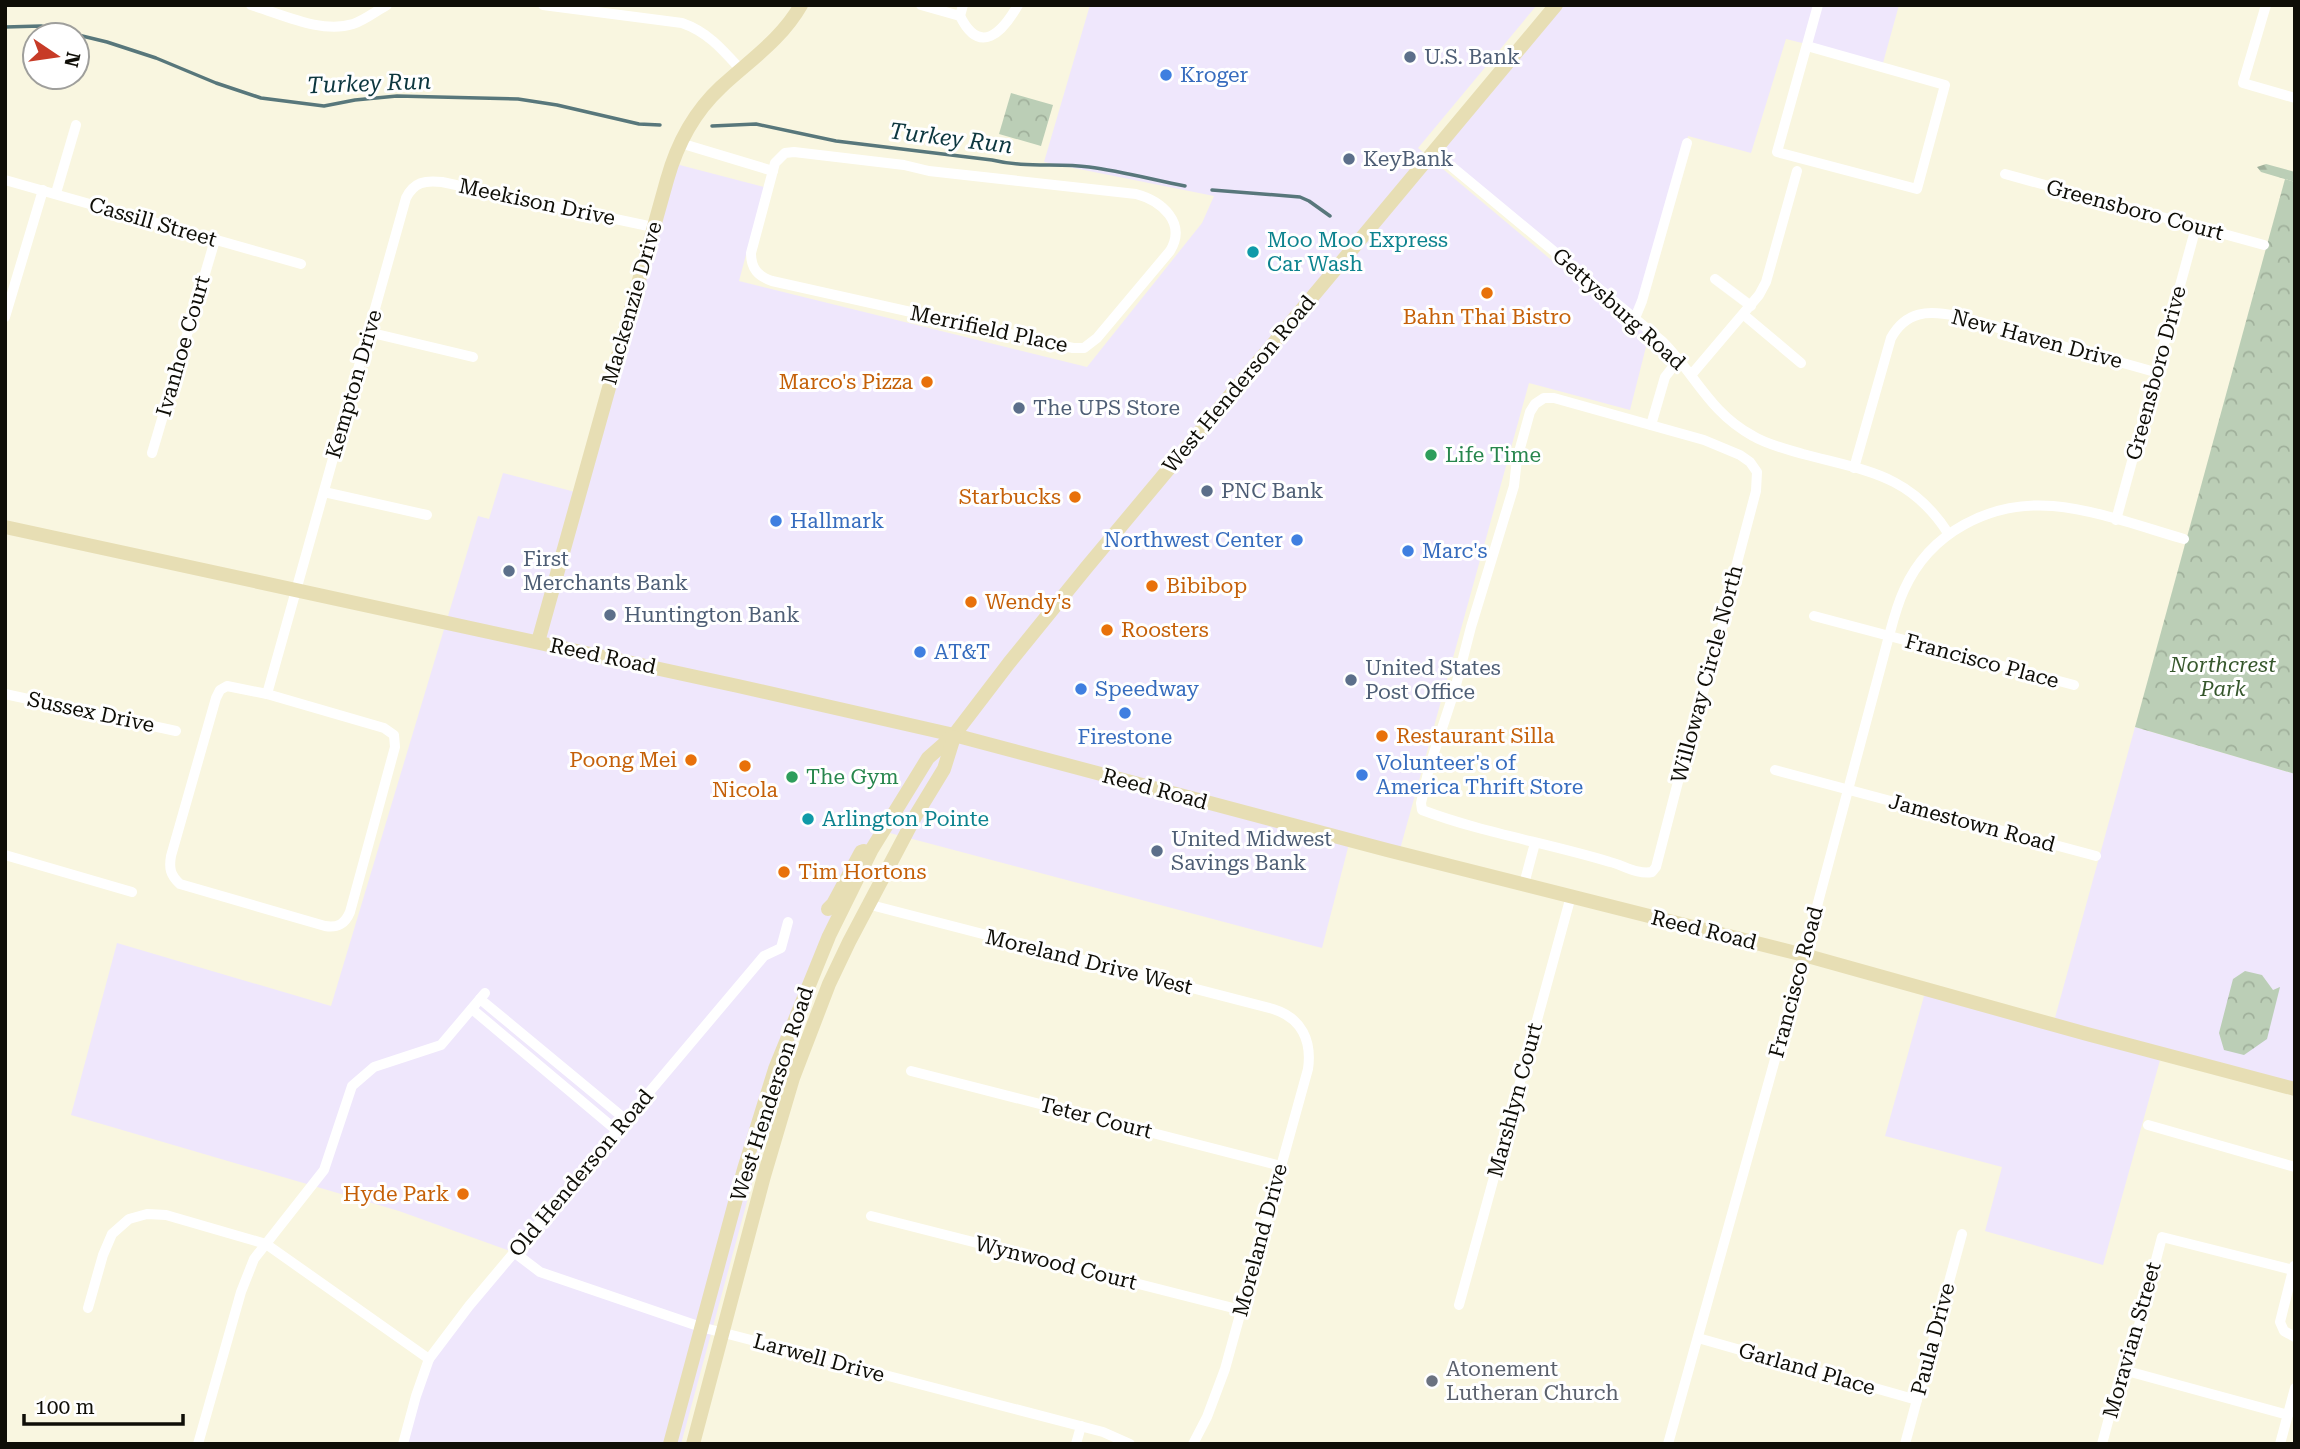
<svg xmlns="http://www.w3.org/2000/svg" width="2300" height="1449" font-family="'Roboto Serif',serif">
<style>
.commercial{fill:#efe7fc}
.forest{fill:url(#forest-firs)}
.park{fill:url(#park-crowns)}
.lines{fill:none;stroke-linecap:round;stroke-linejoin:round}
.stream{stroke:#58777b;stroke-width:3.5}
.street{stroke:#fff;stroke-width:10}
.secondary{stroke:#e7deb4;stroke-width:14}
.service-dot{fill:#5c6f8a;stroke:#fff;stroke-width:2.5}
.shop-dot{fill:#3f7fe0;stroke:#fff;stroke-width:2.5}
.culture-dot{fill:#0f9aa8;stroke:#fff;stroke-width:2.5}
.food-dot{fill:#e8710a;stroke:#fff;stroke-width:2.5}
.leisure-dot{fill:#2e9e5b;stroke:#fff;stroke-width:2.5}
.worship-dot{fill:#6b7280;stroke:#fff;stroke-width:2.5}
.labels{text-anchor:middle;stroke-width:6;stroke-linejoin:round;paint-order:stroke}
.service-label{font-size:21px;fill:#4e5e75;stroke:#fff;text-anchor:start}
.shop-label{font-size:21px;fill:#366cbe;stroke:#fff;text-anchor:start}
.street-label{font-size:21px;fill:#0f0e07;stroke:#fff}
.culture-label{font-size:21px;fill:#0d838f;stroke:#fff;text-anchor:start}
.food-label{font-size:21px;fill:#c56008;stroke:#fff;text-anchor:start}
.leisure-label{font-size:21px;fill:#27864d;stroke:#fff;text-anchor:start}
.park-label{font-size:21px;font-style:italic;fill:#36572c;stroke:#fff}
.worship-label{font-size:21px;fill:#5b616d;stroke:#fff;text-anchor:start}
.water-label{font-size:23px;font-style:italic;fill:#0d373f;stroke:#fff}
</style>
<defs>
<pattern id="forest-firs" width="22" height="20" patternUnits="userSpaceOnUse" patternTransform="scale(1.75)"><rect width="22" height="20" fill="#bbceb6"/><path d="M5 1l3.5 6h-7zM16 11l3.5 6h-7z" fill="#a0b09b"/></pattern>
<pattern id="park-crowns" width="20" height="18" patternUnits="userSpaceOnUse" patternTransform="scale(1.75)"><rect width="20" height="18" fill="#bbceb6"/><path d="M2 6a3 3 0 1 1 6 0M12 15a3 3 0 1 1 6 0" fill="none" stroke="#a0b09b"/></pattern>
</defs>
<rect width="100%" height="100%" fill="#f9f6e0"/>
<g class="commercial">
<polygon points="1090,5 1537,5 1418,148 1562,269 1565,260 1433,151 1556,5 1899,5 1883,63 1786,39 1751,153 1688,136 1635,318 1650,331 1630,410 1529,383 1399,853 1350,840 1322,948 886,832 829,936 763,1143 681,1444 405,1444 427,1372 444,1343 513,1252 399,1211 71,1115 117,943 331,1006 478,516 489,519 503,473 579,493 672,163 764,187 739,281 1087,367 1202,223 1214,196 1044,162"/>
<polygon points="2135,727 2295,774 2295,1088 2162,1053 2103,1265 1985,1231 2002,1167 1885,1136 1926,989 2053,1025"/>
</g>
<polygon class="forest" points="2266,164 2295,172 2295,182 2261,172 2257,167"/>
<g class="park">
<polygon points="1011,93 1053,105 1041,146 999,134"/>
<polygon points="2285,179 2295,182 2295,774 2135,727"/>
<polygon points="2245,971 2262,975 2273,990 2280,987 2267,1039 2244,1055 2224,1050 2219,1033 2233,979"/>
</g>
<g class="lines">
<g class="stream">
<polyline points="5,27 41,26 107,42 156,58 216,83 261,98 324,106 355,100 397,96 518,99 557,105 639,124 660,125"/>
<path d="M712,126L756,124L836,141L992,160C1025,168 1056,163 1089,167C1121,171 1154,180 1185,186"/>
<polyline points="1212,190 1300,197 1309,201 1330,216"/>
</g>
<g class="street">
<path d="M251,5C282,14 321,34 353,24C365,20 376,11 387,5"/>
<path d="M543,5L682,23C708,32 723,50 741,70"/>
<polyline points="921,5 960,16 963,5"/>
<polyline points="2266,5 2243,83 2295,98"/>
<path d="M960,16C980,56 1002,33 1018,5"/>
<polyline points="1807,46 1945,85 1917,189 1777,152 1818,5"/>
<polyline points="680,143 773,171"/>
<path d="M1433,151L1662,341C1696,375 1709,412 1753,436C1768,445 1786,449 1803,454C1866,471 1910,474 1948,533"/>
<path d="M794,152L904,165L929,171L1136,194C1162,201 1187,223 1170,251L1097,338L1084,348H1073L772,281C758,276 751,269 751,253L775,163L785,153Z"/>
<polyline points="2005,174 2264,245"/>
<polyline points="5,180 301,264"/>
<polyline points="56,193 76,125"/>
<polyline points="1715,279 1751,306"/>
<polyline points="1744,315 1801,363"/>
<polyline points="5,317 43,190"/>
<polyline points="1635,318 1642,301 1687,143"/>
<polyline points="368,332 473,357"/>
<polyline points="1692,374 1759,295 1766,282 1797,171"/>
<path d="M1544,398H1554L1704,440L1740,455L1750,462L1757,472L1756,491L1733,578L1726,614L1687,747L1656,867L1652,872C1638,875 1623,865 1610,862C1548,843 1483,833 1422,810L1421,803L1429,768L1455,689L1471,627L1514,486L1517,459L1530,412L1535,404Z"/>
<polyline points="1651,425 1665,377 1679,359"/>
<polyline points="152,453 215,240"/>
<path d="M1854,468L1891,338C1906,311 1928,310 1956,316L2155,372"/>
<polyline points="324,492 427,515"/>
<polyline points="2116,520 2196,227"/>
<polyline points="1814,616 2074,685"/>
<path d="M227,686L267,694L384,728L394,735L395,747L350,912C345,924 338,928 325,926L180,884C170,875 169,868 171,856L216,698L220,690Z"/>
<polyline points="5,694 176,731"/>
<path d="M267,694L406,198C414,182 425,180 442,182L653,227"/>
<polyline points="1775,770 2096,856"/>
<polyline points="5,855 132,892"/>
<polyline points="1524,884 1535,843"/>
<path d="M867,904L1273,1009C1302,1018 1312,1041 1308,1069L1225,1369L1207,1417L1193,1444"/>
<polyline points="480,999 625,1119"/>
<polyline points="472,1009 616,1130"/>
<polyline points="911,1071 1281,1166"/>
<polyline points="2148,1125 2295,1167"/>
<polyline points="871,1216 1241,1310"/>
<polyline points="515,1253 540,1272 701,1327 1103,1432 1130,1444"/>
<polyline points="2294,1266 2280,1322 2284,1331 2295,1337"/>
<polyline points="1459,1305 1571,896"/>
<polyline points="88,1308 103,1255 112,1234 129,1219 147,1214 166,1215 266,1244 429,1359"/>
<polyline points="1698,1338 1917,1400"/>
<polyline points="2127,1371 2288,1415"/>
<polyline points="198,1444 241,1292 254,1259 324,1170 352,1086 374,1067 441,1045 485,993"/>
<polyline points="403,1444 416,1396 429,1359 469,1306 764,956 781,948 788,922"/>
<polyline points="1076,1444 1081,1426"/>
<path d="M1668,1444L1804,955L1889,636C1893,621 1897,605 1904,590C1930,532 1990,501 2053,506C2097,510 2142,527 2184,539"/>
<polyline points="1905,1444 1962,1234"/>
<polyline points="2102,1444 2117,1388 2127,1371 2162,1237 2293,1270"/>
<polyline points="2280,1444 2295,1388"/>
</g>
<g class="secondary">
<polyline points="5,527 738,686 954,735 1387,850 1804,955 2087,1034 2295,1089"/>
<path d="M538,642L667,180C677,144 693,113 721,87C750,60 781,40 801,5"/>
<polyline points="828,909 833,904 861,852 864,851"/>
<polyline points="670,1444 744,1169 775,1069 829,936 872,849 928,758 954,735 1009,663 1086,568 1556,5"/>
<polyline points="693,1444 764,1176 793,1078 829,984 849,942 916,815 944,769 954,737"/>
</g>
</g>
<g class="service-dot">
<circle cx="1410" cy="57" r="7"/>
<circle cx="1349" cy="159" r="7"/>
<circle cx="1019" cy="408" r="7"/>
<circle cx="1207" cy="491" r="7"/>
<circle cx="509" cy="571" r="7"/>
<circle cx="610" cy="615" r="7"/>
<circle cx="1351" cy="680" r="7"/>
<circle cx="1157" cy="851" r="7"/>
</g>
<g class="shop-dot">
<circle cx="1166" cy="75" r="7"/>
<circle cx="776" cy="521" r="7"/>
<circle cx="1297" cy="540" r="7"/>
<circle cx="1408" cy="551" r="7"/>
<circle cx="920" cy="652" r="7"/>
<circle cx="1081" cy="689" r="7"/>
<circle cx="1125" cy="713" r="7"/>
<circle cx="1362" cy="775" r="7"/>
</g>
<g class="culture-dot">
<circle cx="1253" cy="252" r="7"/>
<circle cx="808" cy="819" r="7"/>
</g>
<g class="food-dot">
<circle cx="1487" cy="293" r="7"/>
<circle cx="927" cy="382" r="7"/>
<circle cx="1075" cy="497" r="7"/>
<circle cx="1152" cy="586" r="7"/>
<circle cx="971" cy="602" r="7"/>
<circle cx="1107" cy="630" r="7"/>
<circle cx="1382" cy="736" r="7"/>
<circle cx="691" cy="760" r="7"/>
<circle cx="745" cy="766" r="7"/>
<circle cx="784" cy="872" r="7"/>
<circle cx="463" cy="1194" r="7"/>
</g>
<g class="leisure-dot">
<circle cx="1431" cy="455" r="7"/>
<circle cx="792" cy="777" r="7"/>
</g>
<circle class="worship-dot" cx="1432" cy="1381" r="7"/>
<g class="labels">
<g class="service-label">
<text x="1424" y="64">U.S. Bank</text>
<text x="1363" y="166">KeyBank</text>
<text x="1033" y="415">The UPS Store</text>
<text x="1221" y="498">PNC Bank</text>
<text x="523" y="566">First<tspan x="523" dy="24">Merchants Bank</tspan></text>
<text x="624" y="622">Huntington Bank</text>
<text x="1365" y="675">United States<tspan x="1365" dy="24">Post Office</tspan></text>
<text x="1171" y="846">United Midwest<tspan x="1171" dy="24">Savings Bank</tspan></text>
</g>
<g class="shop-label">
<text x="1180" y="82">Kroger</text>
<text x="790" y="528">Hallmark</text>
<text x="1283" y="547" text-anchor="end">Northwest Center</text>
<text x="1422" y="558">Marc's</text>
<text x="934" y="659">AT&amp;T</text>
<text x="1095" y="696">Speedway</text>
<text x="1125" y="744" text-anchor="middle">Firestone</text>
<text x="1376" y="770">Volunteer's of<tspan x="1376" dy="24">America Thrift Store</tspan></text>
</g>
<g class="street-label">
<text transform="translate(537 202) rotate(12)" y="7">Meekison Drive</text>
<text transform="translate(2135 210) rotate(15)" y="7">Greensboro Court</text>
<text transform="translate(153 222) rotate(16)" y="7">Cassill Street</text>
<text transform="translate(632 303) rotate(-74)" y="7">Mackenzie Drive</text>
<text transform="translate(1619 309) rotate(42)" y="7">Gettysburg Road</text>
<text transform="translate(989 329) rotate(12)" y="7">Merrifield Place</text>
<text transform="translate(2037 339) rotate(15)" y="7">New Haven Drive</text>
<text transform="translate(183 346) rotate(-74)" y="7">Ivanhoe Court</text>
<text transform="translate(2156 373) rotate(-75)" y="7">Greensboro Drive</text>
<text transform="translate(354 384) rotate(-74)" y="7">Kempton Drive</text>
<text transform="translate(1239 384) rotate(-50)" y="7">West Henderson Road</text>
<text transform="translate(603 656) rotate(12)" y="7">Reed Road</text>
<text transform="translate(1982 661) rotate(15)" y="7">Francisco Place</text>
<text transform="translate(1707 674) rotate(-75)" y="7">Willoway Circle North</text>
<text transform="translate(91 712) rotate(12)" y="7">Sussex Drive</text>
<text transform="translate(1155 789) rotate(15)" y="7">Reed Road</text>
<text transform="translate(1972 823) rotate(15)" y="7">Jamestown Road</text>
<text transform="translate(1704 930) rotate(14)" y="7">Reed Road</text>
<text transform="translate(1089 962) rotate(14)" y="7">Moreland Drive West</text>
<text transform="translate(1796 982) rotate(-75)" y="7">Francisco Road</text>
<text transform="translate(772 1094) rotate(-72)" y="7">West Henderson Road</text>
<text transform="translate(1515 1100) rotate(-75)" y="7">Marshlyn Court</text>
<text transform="translate(1096 1118) rotate(14)" y="7">Teter Court</text>
<text transform="translate(581 1173) rotate(-50)" y="7">Old Henderson Road</text>
<text transform="translate(1260 1240) rotate(-75)" y="7">Moreland Drive</text>
<text transform="translate(1056 1263) rotate(14)" y="7">Wynwood Court</text>
<text transform="translate(1933 1339) rotate(-75)" y="7">Paula Drive</text>
<text transform="translate(2132 1340) rotate(-74)" y="7">Moravian Street</text>
<text transform="translate(819 1358) rotate(15)" y="7">Larwell Drive</text>
<text transform="translate(1807 1369) rotate(16)" y="7">Garland Place</text>
</g>
<g class="culture-label">
<text x="1267" y="247">Moo Moo Express<tspan x="1267" dy="24">Car Wash</tspan></text>
<text x="822" y="826">Arlington Pointe</text>
</g>
<g class="food-label">
<text x="1487" y="324" text-anchor="middle">Bahn Thai Bistro</text>
<text x="913" y="389" text-anchor="end">Marco's Pizza</text>
<text x="1061" y="504" text-anchor="end">Starbucks</text>
<text x="1166" y="593">Bibibop</text>
<text x="985" y="609">Wendy's</text>
<text x="1121" y="637">Roosters</text>
<text x="1396" y="743">Restaurant Silla</text>
<text x="677" y="767" text-anchor="end">Poong Mei</text>
<text x="745" y="797" text-anchor="middle">Nicola</text>
<text x="798" y="879">Tim Hortons</text>
<text x="449" y="1201" text-anchor="end">Hyde Park</text>
</g>
<g class="leisure-label">
<text x="1445" y="462">Life Time</text>
<text x="806" y="784">The Gym</text>
</g>
<g class="park-label">
<text x="2223" y="672">Northcrest<tspan x="2223" dy="24">Park</tspan></text>
</g>
<g class="worship-label">
<text x="1446" y="1376">Atonement<tspan x="1446" dy="24">Lutheran Church</tspan></text>
</g>
<g class="water-label">
<text transform="translate(369 83) rotate(-2)" y="8">Turkey Run</text>
<text transform="translate(951 138) rotate(7)" y="8">Turkey Run</text>
</g>
</g>
<rect width="2300" height="1449" fill="none" stroke="#0f0e07" stroke-width="14"/>
<g transform="translate(56 56) rotate(103)"><circle r="33" fill="#ffffff" stroke="#9f9f9c" stroke-width="2"/>
<path d="M0-5L12 26L0 18L-12 26Z" fill="#c73b27"/>
<text y="-10" font-size="19" font-weight="bold" text-anchor="middle" fill="#0f0e07">N</text>
</g>
<path d="M24 1414v10h159v-10" fill="none" stroke="#0f0e07" stroke-width="3.5"/>
<text x="35" y="1414" font-size="21" fill="#0f0e07" stroke="#ffffff" stroke-width="5" paint-order="stroke">100 m</text>
</svg>
